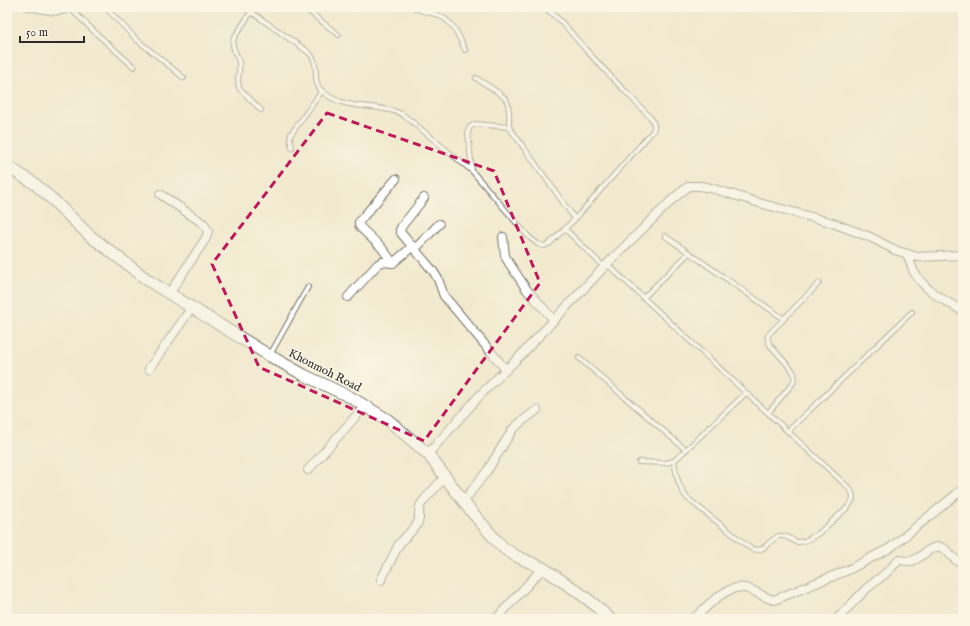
<svg xmlns="http://www.w3.org/2000/svg" width="970" height="626" font-family="'IM FELL English',serif">
<style>
.lines{fill:none;stroke-linecap:round;stroke-linejoin:round}
.service-casing{stroke:#706e64;stroke-width:6}
.minor-casing{stroke:#706e64;stroke-width:10}
.secondary-casing{stroke:#706e64;stroke-width:13}
.service{stroke:#fff;stroke-width:4}
.minor{stroke:#fff;stroke-width:8}
.secondary{stroke:#fff;stroke-width:11}
.marked{fill:none;stroke:#c2185b;stroke-width:3;stroke-dasharray:8 5;stroke-linejoin:round}
.labels{text-anchor:middle;stroke-width:3.5;stroke-linejoin:round;paint-order:stroke}
.street-label{font-size:12px;fill:#2b2b2b;stroke:#fcf5e5}
</style>
<rect width="100%" height="100%" fill="#fcf5e5"/>
<filter id="ink" filterUnits="userSpaceOnUse"><feTurbulence type="fractalNoise" baseFrequency=".025" numOctaves="2"/><feDisplacementMap in="SourceGraphic" scale="8" xChannelSelector="R" yChannelSelector="G"/><feConvolveMatrix kernelMatrix="1 2 1 2 8 2 1 2 1" color-interpolation-filters="sRGB"/></filter>
<filter id="wash" filterUnits="userSpaceOnUse"><feTurbulence type="fractalNoise" baseFrequency=".012" numOctaves="4" result="noise"/><feDisplacementMap in="SourceGraphic" scale="16" xChannelSelector="R" yChannelSelector="G"/><feGaussianBlur stdDeviation="0.9" result="paint"/><feColorMatrix in="noise" values="0 0 0 0 0 0 0 0 0 0 0 0 0 0 0 0 0 1.4 0 .05"/><feComposite in="paint" operator="in"/></filter>
<g filter="url(#wash)">
<rect width="100%" height="100%" fill="#f1eacf"/>
</g>
<g filter="url(#ink)">
<g class="lines">
<defs>
<g id="service">
<path d="M25,7C40,10 58,17 71,8"/>
<polyline points="105,7 136,39 184,78"/>
<path d="M244,7L307,51C309,53 312,55 313,58C319,68 312,81 321,90C342,111 374,103 400,113C403,115 407,118 410,120L472,171"/>
<polyline points="303,7 339,35"/>
<path d="M413,7C420,11 427,12 435,14C453,20 458,34 465,50"/>
<polyline points="71,9 97,34 134,67"/>
<path d="M251,12L234,38C230,48 238,54 239,63C241,73 235,80 240,89L261,110"/>
<path d="M476,78C483,83 503,94 507,101C510,108 509,119 509,127L475,124L470,127L468,132L472,171L521,228L530,238L538,244L544,246L549,244L575,219L652,132C656,127 654,123 651,118C630,96 608,74 587,51C573,36 561,18 543,7"/>
<polyline points="509,127 575,219"/>
<polyline points="292,148 290,138 291,134 322,91"/>
<polyline points="565,229 604,267"/>
<polyline points="665,236 784,319"/>
<path d="M607,264L849,488C855,496 854,500 848,507L819,533C813,537 804,543 797,542C790,540 786,534 779,536C768,540 764,555 750,548L687,498C677,485 677,476 674,461"/>
<polyline points="643,298 689,253"/>
<polyline points="270,355 308,287"/>
<polyline points="579,358 686,450"/>
<path d="M768,413L793,383C795,378 795,376 793,371L770,345C768,341 767,339 768,335L819,283"/>
<polyline points="788,431 912,312"/>
<polyline points="639,462 665,463 674,461 746,393"/>
</g>
<g id="minor">
<polyline points="160,194 204,224 208,231 206,238 169,294"/>
<polyline points="424,198 402,226 400,230 401,233 433,271 438,279 444,296 450,303 506,370"/>
<polyline points="503,237 505,256 509,263 527,290 554,320"/>
<polyline points="415,249 439,224"/>
<path d="M907,254C910,260 911,266 914,272C925,291 945,301 963,311"/>
<polyline points="393,263 381,247 361,228 359,225 359,222 363,217 396,179"/>
<polyline points="348,297 378,264 382,262 393,263 413,246"/>
<polyline points="149,369 192,307"/>
<polyline points="428,454 480,395 522,354 607,264 675,197 689,186 700,186 711,188 763,204 830,222 870,237 895,250 917,257 963,255"/>
<polyline points="308,470 365,406"/>
<polyline points="463,502 487,471 513,429 521,422 537,410"/>
<polyline points="381,580 399,544 417,525 419,519 419,512 420,506 424,500 445,477"/>
<polyline points="496,619 543,568"/>
<path d="M693,619C707,607 726,584 745,588C755,590 764,598 774,600L848,570L890,548L963,489"/>
<path d="M837,619L867,588L885,574L899,560C903,560 907,562 911,561C921,559 927,548 937,547C947,545 952,562 963,563"/>
</g>
<polyline id="secondary" points="7,166 35,184 53,200 89,235 149,281 270,356 304,375 352,398 388,420 428,454 470,510 495,539 505,549 516,556 543,568 577,591 595,605 610,619"/>
</defs>
<use href="#service" class="service-casing"/>
<use href="#minor" class="minor-casing"/>
<use href="#secondary" class="secondary-casing"/>
<use href="#service" class="service"/>
<use href="#minor" class="minor"/>
<use href="#secondary" class="secondary"/>
</g>
</g>
<path d="M0 0H970V626H0ZM327,113L494,171L540,283L424,441L259,367L212,264Z" fill="#f1eacf" fill-opacity=".55" fill-rule="evenodd"/>
<path class="marked" d="M327,113L494,171L540,283L424,441L259,367L212,264Z"/>
<g class="labels">
<g class="street-label">
<text transform="translate(325 370) rotate(27)" y="4">Khonmoh Road</text>
</g>
</g>
<rect width="970" height="626" fill="none" stroke="#fcf5e5" stroke-width="24"/>
<path d="M20 36v6h64v-6" fill="none" stroke="#2b2b2b" stroke-width="2"/>
<text x="26" y="36" font-size="12" fill="#2b2b2b" stroke="#fcf5e5" stroke-width="3" paint-order="stroke">50 m</text>
</svg>
